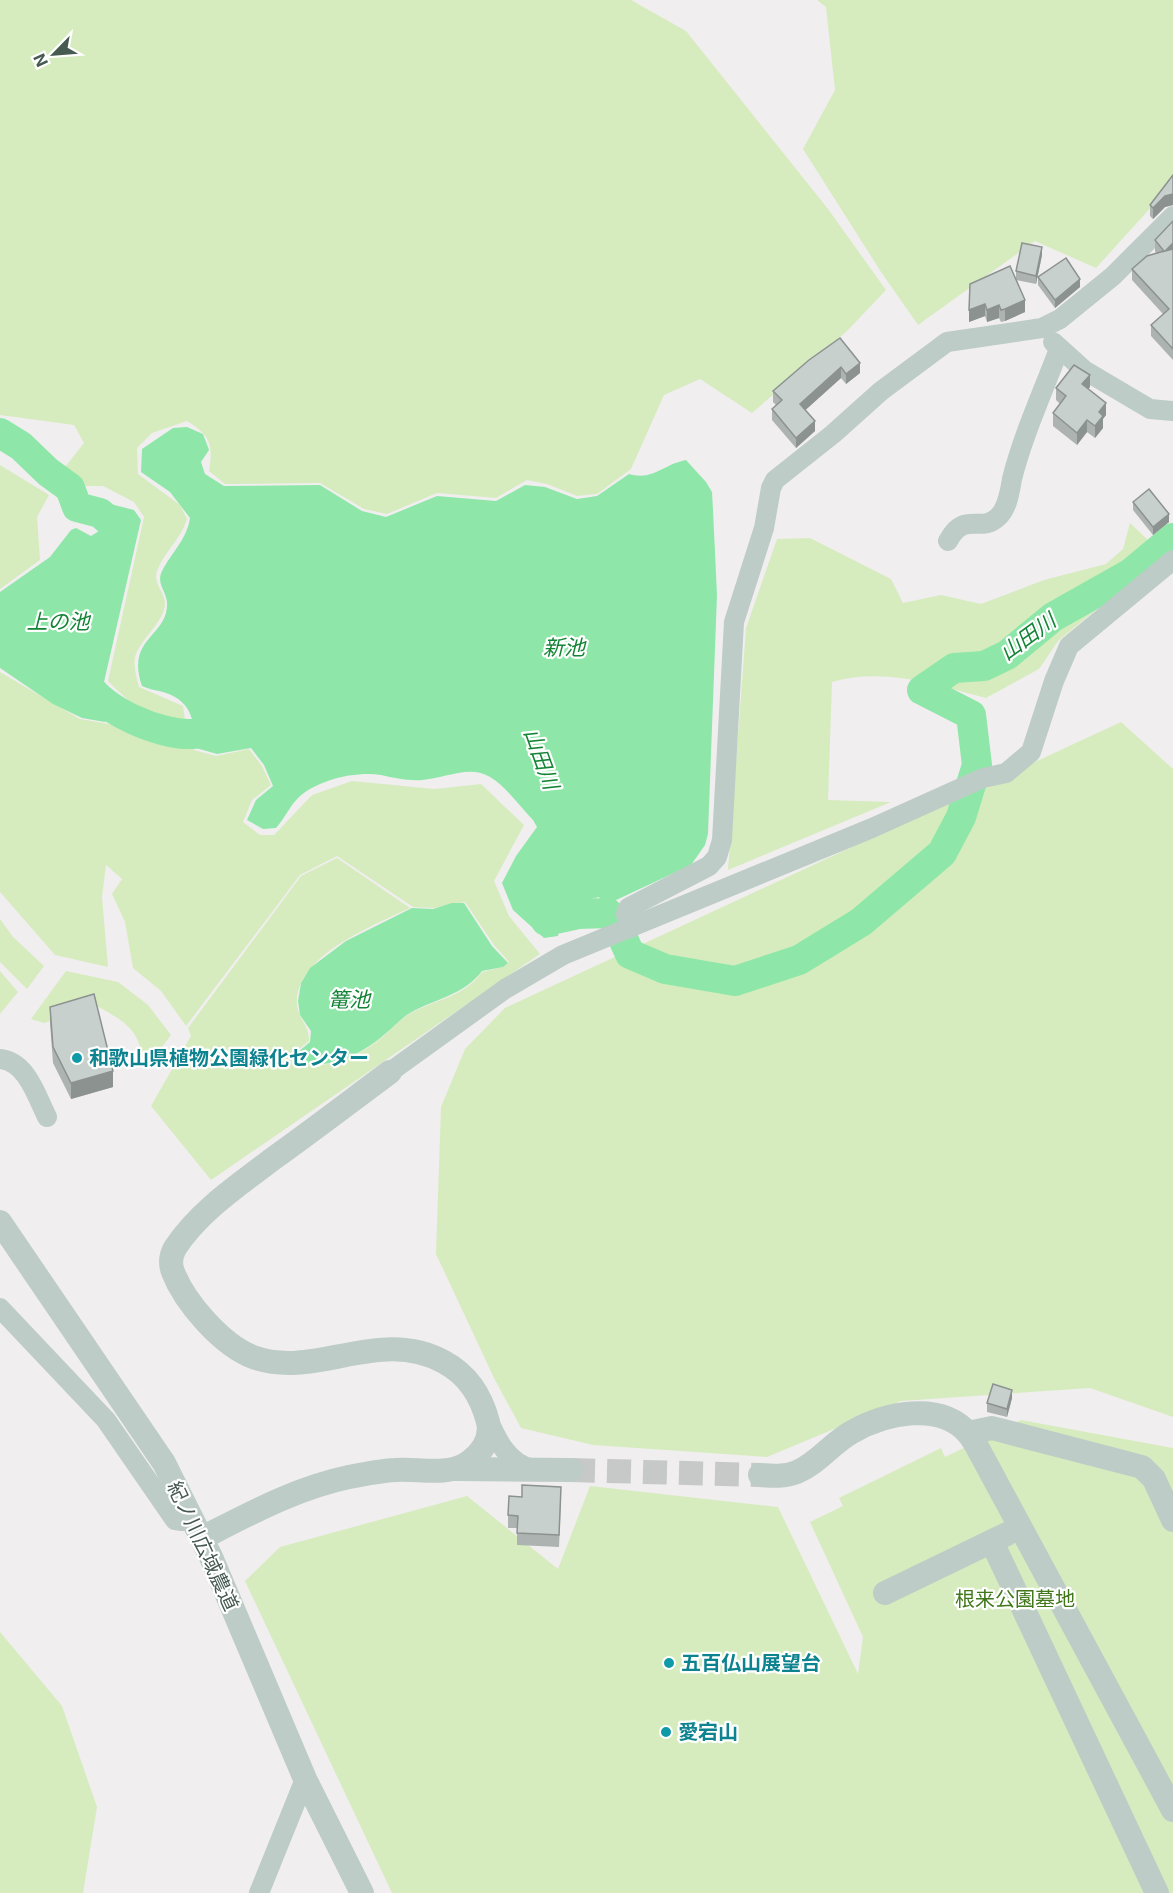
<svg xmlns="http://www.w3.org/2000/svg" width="1173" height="1893" font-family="Inter,'Noto Sans JP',sans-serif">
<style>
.green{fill:#d6ecbe}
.water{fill:#8ee7a8}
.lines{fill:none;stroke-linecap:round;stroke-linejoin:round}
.river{stroke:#8ee7a8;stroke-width:30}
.tertiary-tunnel{stroke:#c6c9c8;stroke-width:24;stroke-dasharray:24 12;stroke-linecap:butt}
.minor{stroke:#bdccc6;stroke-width:20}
.tertiary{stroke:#bdccc6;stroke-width:24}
.wall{fill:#acb3b1}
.shaded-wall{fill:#8c9290}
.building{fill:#c8d0ce;stroke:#8c9290;stroke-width:1.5}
.culture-dot{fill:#0f9aa8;stroke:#fff;stroke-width:2}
.labels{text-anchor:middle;stroke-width:4.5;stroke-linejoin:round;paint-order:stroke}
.culture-label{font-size:20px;font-weight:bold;fill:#0d838f;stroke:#fff;text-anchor:start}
.street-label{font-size:20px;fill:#475a52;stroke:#fff}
.park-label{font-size:20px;fill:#41781c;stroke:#fff}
.water-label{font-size:21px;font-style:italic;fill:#138435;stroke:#fff}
</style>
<rect width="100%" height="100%" fill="#f1eef0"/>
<g class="green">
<path d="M0,0H631L686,31L828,209L886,290L848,330L752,413L700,379L664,395L631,469L597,494L577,496L547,484L527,480L496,498L437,493L387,514L364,509L320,483L225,484L209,471C213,444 211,436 187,421L152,433L137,448L138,474L180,505L187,519C181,539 164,552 157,571C153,583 164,592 165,602C166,620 142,638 136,654C132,663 137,678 139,687L183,706L186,727C152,723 132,705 108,681L144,517L134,502L103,486H80L61,472L84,443L74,425L0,415Z"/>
<polygon points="817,0 1173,0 1173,183 1096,268 1035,241 918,325 881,272 803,149 835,90 826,7"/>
<polygon points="0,465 49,495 37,517 40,560 0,589"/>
<path d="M1130,523L1148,540L1165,535L1173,547L1058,641L1039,669L986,698C935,685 885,667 832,682L828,800L891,802L728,870L746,628L777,539L810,538L891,579L903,603L941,595L981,604L1044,580L1106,564L1123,549Z"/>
<path d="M0,672L80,719L191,738L194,750L216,756L249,749L262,766L271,785L252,800L243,822L260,835H274L312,795L352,781L435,789L481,784L524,825L494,881L509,916L540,954L211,1180L151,1106L191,1036L188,1028L301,876L337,858L410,908C374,925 300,954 297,999C295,1016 310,1025 309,1041L289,1057C320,1077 361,1056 386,1034C394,1026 402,1018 411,1013C437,999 464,997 482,972L503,967L509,962L494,945L465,902L434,908L413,907L337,856L300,875L186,1026L161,991L133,968L125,922L112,894L122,879L106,865L102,897L108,967L55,955L0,892Z"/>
<polygon points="1121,722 1173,769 1173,1417 1090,1388 901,1401 767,1457 593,1445 521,1428 494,1378 436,1254 441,1107 465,1049 505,1008"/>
<polygon points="0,919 13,937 44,966 27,989 0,962"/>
<polygon points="0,971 18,992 0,1014"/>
<path d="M66,971L118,982L148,1005L171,1035L144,1070C141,1032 130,1024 97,1006L44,1023L31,1019Z"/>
<polygon points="1021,1420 1173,1448 1173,1893 392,1893 245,1581 280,1547 467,1496 558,1569 590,1486 778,1507 858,1674 863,1637 810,1522 843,1506 839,1498 941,1448 945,1457"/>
<polygon points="0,1632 62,1706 97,1807 83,1893 0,1893"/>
</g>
<g class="water">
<path d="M187,427L203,434L209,450L201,462L205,474L224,486L320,485L362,511L386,517L437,496L496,501L525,485L545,487L577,499L597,496L629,474C653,481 664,464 686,460L706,482L712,492L713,510L717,595L708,834L705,845L691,865L614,901L603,902L599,897L556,908L553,912L559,930L558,936L544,938L513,910L502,883L516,856L537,827L533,820C519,806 504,783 486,775C467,766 442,779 422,780C407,781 395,778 381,775C355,771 317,780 298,798C290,806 284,819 276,828L263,829L247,820L256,800L273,786L264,765L251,748L217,754L196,748C194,723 193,702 166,693C158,690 150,690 142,686C125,637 169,637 167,602C166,591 156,583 162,571C172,552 187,539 190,518L170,492L141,472L142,449L173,428Z"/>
<polygon points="83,497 134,510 141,520 104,682 117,699 105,722 82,718 53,704 0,668 0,592 50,557 71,530 76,528 91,536 99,531 99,521 73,516 72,507"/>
<path d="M452,903H464L492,946L508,963L503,967L482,971C463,996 436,998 410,1013C401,1018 394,1027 385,1034C362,1054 322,1076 292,1057L310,1042L311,1031L300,1015L298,1001L301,983L310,968L346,941L412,908L433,909Z"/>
</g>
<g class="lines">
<g class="river">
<polyline points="0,433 21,446 48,472 70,488 77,507 100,513 108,520"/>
<path d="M85,680C99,710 161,736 193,734C206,733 221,725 233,721"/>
<polyline points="547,890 543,903 546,921 578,914 608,913 616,923 630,954 665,969 735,981 799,960 861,922 942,853 961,817 977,765 971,715 922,690 954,668 984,666 1007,655 1053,617 1131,573 1173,538"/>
</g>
<polyline class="tertiary-tunnel" points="571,1470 760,1475"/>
<g class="minor">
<polyline points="1053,342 1084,370 1150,409 1173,411"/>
<path d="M948,541C965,510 980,534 998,517C1008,508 1010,490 1012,479C1023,435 1043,392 1059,349"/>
<polyline points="631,928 626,914 628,908 709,866 717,857 722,840 734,622 764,528 771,488 775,480 833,434 881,391 947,342 1042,328 1060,319 1113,276 1173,216"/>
<path d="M0,1059C27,1062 36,1095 47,1117"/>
<polyline points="390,1072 505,989 563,955 872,828 983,778 1006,773 1031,752 1054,681 1069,646 1173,560"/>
<polyline points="0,1308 106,1420 175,1520 182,1521 193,1518"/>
<path d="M488,1419C497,1440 508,1463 532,1469"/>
<polyline points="259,1893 305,1779"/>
</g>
<g class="tertiary">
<polyline points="0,1222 164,1463 211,1557 305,1779 362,1893"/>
<polyline points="968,1433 992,1428 1142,1467 1154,1479 1173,1520"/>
<polyline points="455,1469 571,1470"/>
<path d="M760,1475C772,1476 785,1477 797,1472C818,1463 832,1443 852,1432C885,1413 940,1401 968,1433C974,1440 978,1449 982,1456L1173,1810"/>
<path d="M202,1538C249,1514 296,1488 349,1477C364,1474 379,1471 395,1470C416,1468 446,1476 466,1464C480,1455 492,1440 488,1422C481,1395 468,1375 444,1362C379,1326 316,1380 253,1357C222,1345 185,1303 173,1272C170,1264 171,1255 175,1248C199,1211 240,1184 274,1158C313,1130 351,1101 390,1072"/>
<polyline points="992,1542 1157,1893"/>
<polyline points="885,1593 1007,1534"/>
</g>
</g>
<g class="wall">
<polygon points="1173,175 1173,205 1165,207 1153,219 1150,216 1150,205"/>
<polygon points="1173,221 1173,360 1151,336 1151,325 1163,314 1132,280 1132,269 1156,253 1155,251 1155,240"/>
<polygon points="1042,255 1036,284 1016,280 1016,271"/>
<polygon points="1038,277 1080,287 1055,308 1038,285"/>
<polygon points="970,284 1025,312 1005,321 1001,322 999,318 987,322 985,316 969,322"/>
<polygon points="840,338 860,373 846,384 841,378 805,410 815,431 796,448 772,420 772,409 776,405 773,402 773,391"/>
<polygon points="1090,387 1088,389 1106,415 1103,419 1103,428 1095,438 1087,432 1077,445 1053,426 1053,413 1060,404 1056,400 1056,388"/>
<polygon points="1133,502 1169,522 1153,535 1133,510"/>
<polygon points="50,1007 113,1087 71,1099 53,1063 50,1023"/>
<polygon points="1012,1398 1007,1417 987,1412 987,1403"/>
<polygon points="561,1499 559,1547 517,1545 517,1528 508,1528 508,1515"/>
</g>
<g class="shaded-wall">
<polygon points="1173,194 1173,205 1165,207 1153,219 1153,208 1165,196"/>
<polygon points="1173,243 1173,254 1165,251"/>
<polygon points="1042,247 1042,255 1036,284 1036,276"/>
<polygon points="1080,279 1080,287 1055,308 1055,300"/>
<polygon points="1025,300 1025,312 1005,321 1005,309"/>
<polygon points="985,304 985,316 969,322 969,310"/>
<polygon points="999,305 999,318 987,322 987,310"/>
<polygon points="860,363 860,373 846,384 846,374"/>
<polygon points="841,367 841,378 800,415 800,404"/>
<polygon points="1090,375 1090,387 1082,396 1082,384"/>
<polygon points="1106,403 1106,415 1103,419 1103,428 1095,438 1095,426 1099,412"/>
<polygon points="1087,420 1087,432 1077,445 1077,433"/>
<polygon points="815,421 815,431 796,448 796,438"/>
<polygon points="1169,514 1169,522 1153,535 1153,527"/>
<polygon points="113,1071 113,1087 71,1099 71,1083"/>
<polygon points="1012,1390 1012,1398 1007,1417 1007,1409"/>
</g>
<g class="building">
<polygon points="1173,175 1173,194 1165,196 1153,208 1150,205"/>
<polygon points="1173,221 1173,243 1165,251 1173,249 1173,349 1151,325 1169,309 1132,269 1147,256 1164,251 1155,240"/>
<polygon points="1022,243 1042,247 1036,276 1016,271"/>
<polygon points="1066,258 1080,279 1055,300 1038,277"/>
<polygon points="1010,266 1025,300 1005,309 1001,310 999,305 987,310 985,304 969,310 970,284"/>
<polygon points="840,338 860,363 846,374 841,367 800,404 815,421 796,438 772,409 782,400 773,391 809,360"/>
<polygon points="1074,365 1090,375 1082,384 1106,403 1099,412 1103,416 1095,426 1087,420 1077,433 1053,413 1066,396 1056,388"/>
<polygon points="1149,489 1169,514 1153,527 1133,502"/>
<polygon points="94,994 113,1071 71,1083 53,1047 50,1007"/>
<polygon points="993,1384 1012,1390 1007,1409 987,1403"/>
<polygon points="522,1485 561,1487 559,1535 517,1533 518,1516 508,1515 509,1496 522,1497"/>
</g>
<g class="culture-dot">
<circle cx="77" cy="1058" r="6"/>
<circle cx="669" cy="1663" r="6"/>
<circle cx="666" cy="1732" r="6"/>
</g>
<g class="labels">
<g class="culture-label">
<text x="89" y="1065">和歌山県植物公園緑化センター</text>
<text x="681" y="1670">五百仏山展望台</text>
<text x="678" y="1739">愛宕山</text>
</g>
<g class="street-label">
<text transform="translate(203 1546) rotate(65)" y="7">紀ノ川広域農道</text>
</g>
<g class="park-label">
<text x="1015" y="1606">根来公園墓地</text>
</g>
<g class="water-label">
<text x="58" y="629">上の池</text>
<text transform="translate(1028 637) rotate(-36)" y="7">山田川</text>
<text x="564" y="655">新池</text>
<text transform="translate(541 759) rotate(70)" y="7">山田川</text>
<text x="349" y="1007">篭池</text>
</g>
</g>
<g transform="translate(54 54) rotate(245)" stroke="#ffffff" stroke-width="4.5" paint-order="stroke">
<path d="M0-4.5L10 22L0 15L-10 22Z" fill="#475a52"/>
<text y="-9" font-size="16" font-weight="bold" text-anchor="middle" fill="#475a52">N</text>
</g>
</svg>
